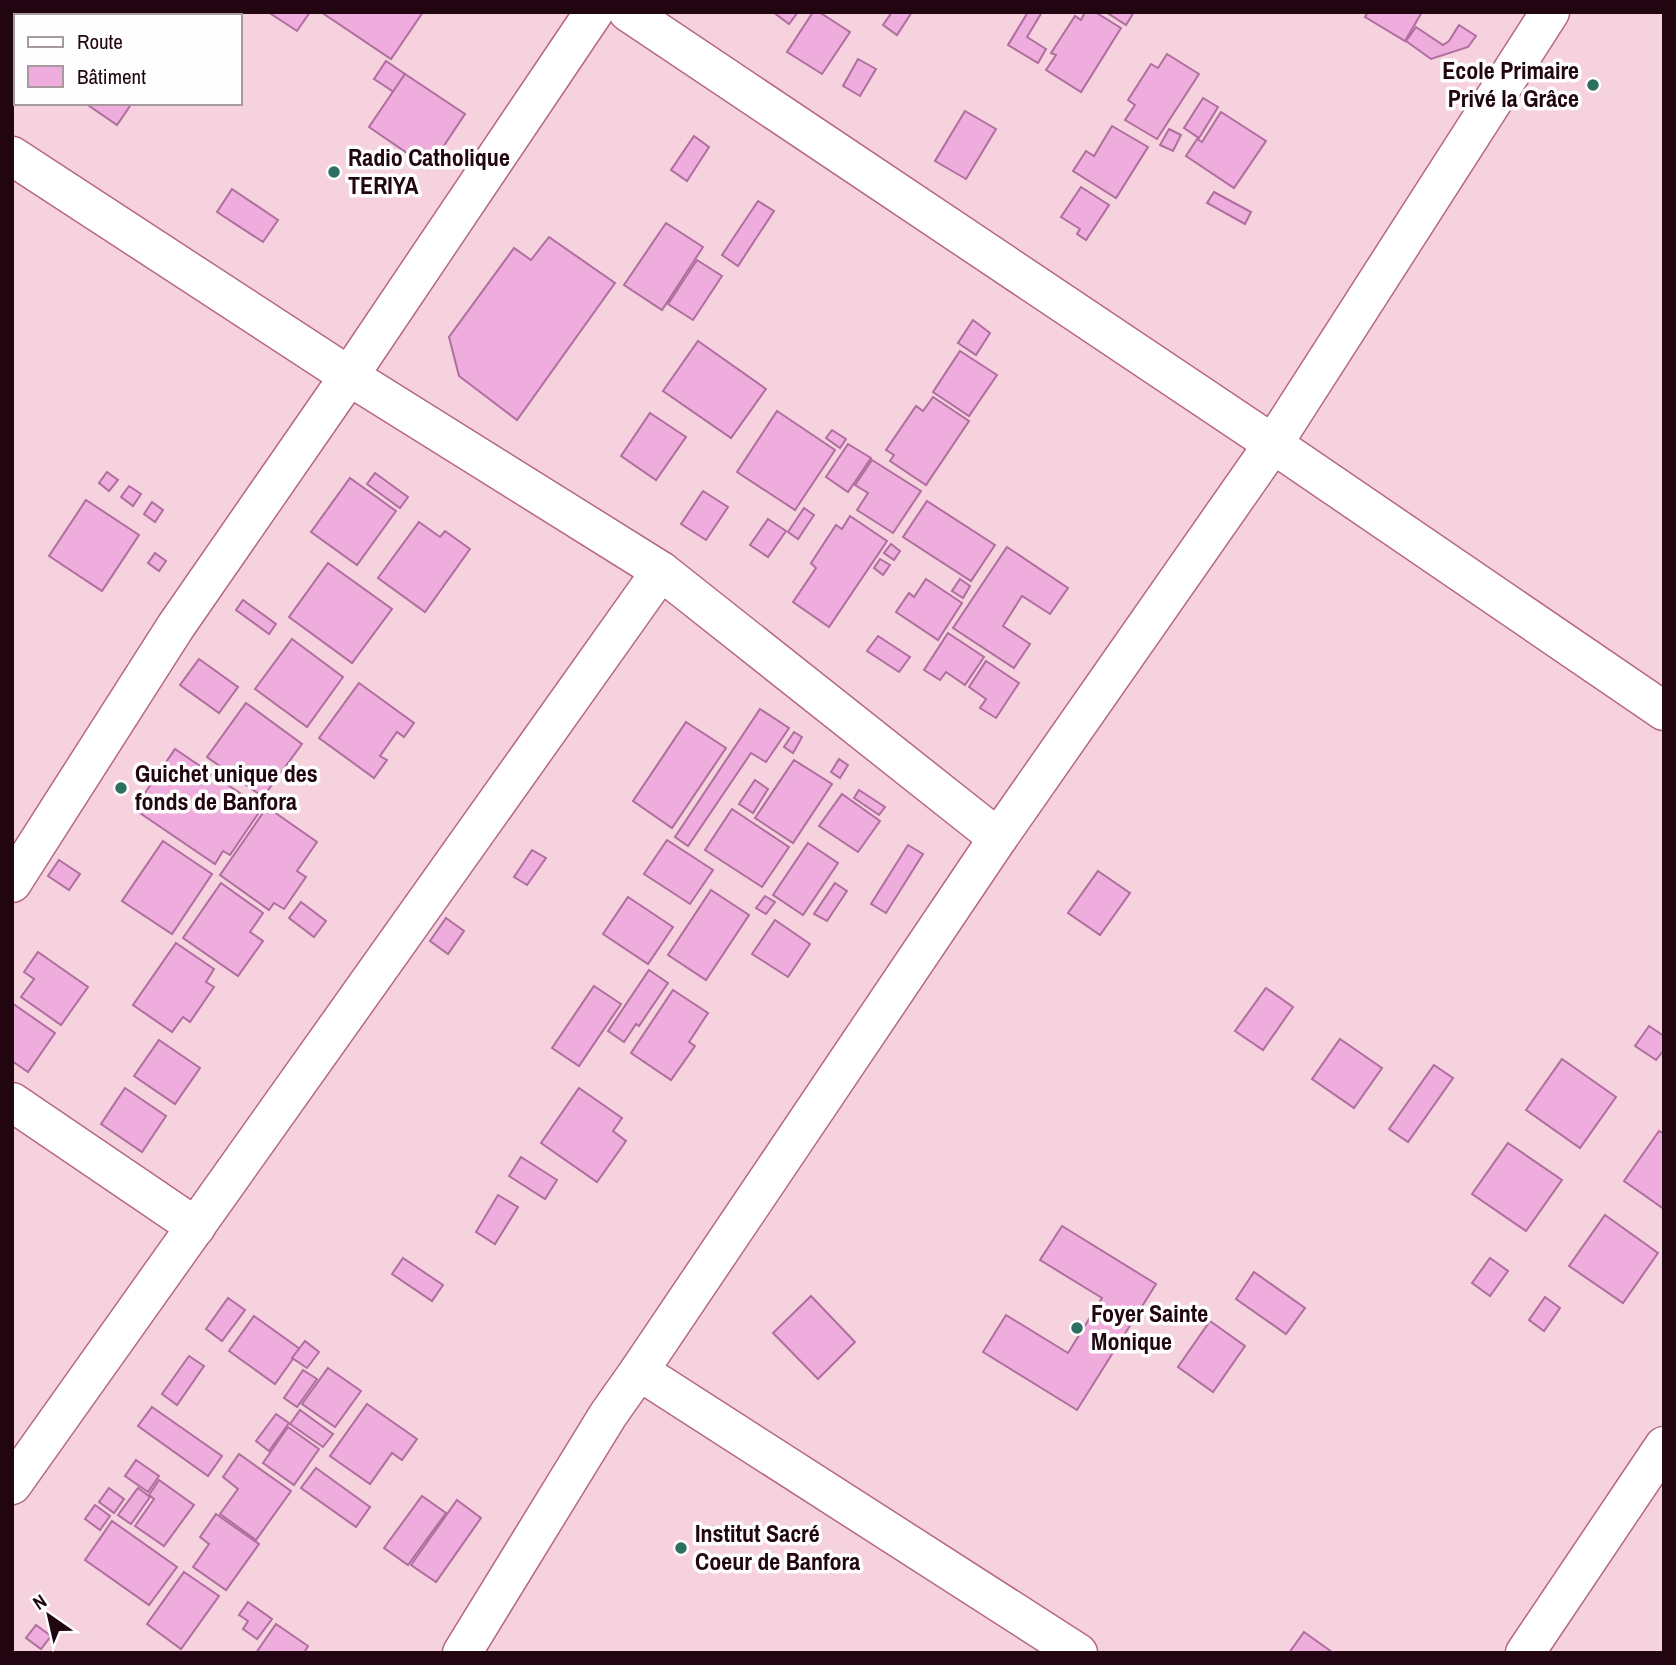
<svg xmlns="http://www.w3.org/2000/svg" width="1676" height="1665" font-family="'Archivo Narrow',sans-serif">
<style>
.building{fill:#eeaddc;stroke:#b06e9f;stroke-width:2}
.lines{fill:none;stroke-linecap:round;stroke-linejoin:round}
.minor-casing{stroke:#b66785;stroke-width:41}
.minor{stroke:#fff;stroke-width:38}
.poi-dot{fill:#2d7061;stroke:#fefefe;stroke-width:2.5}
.labels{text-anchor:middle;stroke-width:7;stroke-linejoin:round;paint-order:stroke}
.poi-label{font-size:24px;font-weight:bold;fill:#210511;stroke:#fefefe;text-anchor:start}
</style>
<rect width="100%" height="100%" fill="#f6d2de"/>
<g class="building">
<polygon points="178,12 206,12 204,16 180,16 181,14"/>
<polygon points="268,12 310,12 297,31"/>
<polygon points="321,12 423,12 391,59"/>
<polygon points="773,12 798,12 789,24"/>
<polygon points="813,12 819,12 850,32 822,74 787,52"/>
<polygon points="892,12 912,12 897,35 883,25"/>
<polygon points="1028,12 1042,12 1027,37 1046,49 1038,63 1008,45"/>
<polygon points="1085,12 1095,12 1121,28 1081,92 1046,70 1056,55 1051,53 1075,16 1081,20"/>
<polygon points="1106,12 1134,12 1126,25"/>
<polygon points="1368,12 1422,12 1405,41 1365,17"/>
<polygon points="1459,25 1476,36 1468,47 1431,59 1406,41 1416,27 1443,45 1449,41"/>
<polygon points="1167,54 1199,74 1157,139 1125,120 1135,105 1128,100 1151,64 1158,68"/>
<polygon points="858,59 876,69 860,96 843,86"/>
<polygon points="386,61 405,74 394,92 374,79"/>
<polygon points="405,74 465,114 429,168 369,127"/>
<polygon points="1203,98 1218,107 1199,138 1184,128"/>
<polygon points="85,103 132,103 117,125"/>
<polygon points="965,111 996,129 966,179 935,161"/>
<polygon points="1221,112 1266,141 1234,188 1186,156 1197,139 1202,142"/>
<polygon points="1112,126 1148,147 1116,198 1073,171 1086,151 1094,156"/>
<polygon points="1169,129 1181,135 1173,151 1160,145"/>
<polygon points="694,136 709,147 687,181 671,170"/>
<polygon points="1081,187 1109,205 1086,240 1077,234 1080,229 1061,217"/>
<polygon points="232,189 278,220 263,242 217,212"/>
<polygon points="1214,192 1251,212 1245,224 1207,203"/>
<polygon points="758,201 774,211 738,266 722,255"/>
<polygon points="666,223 703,247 662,310 624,285"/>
<polygon points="549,237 615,283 517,420 459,376 449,337 514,248 531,260"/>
<polygon points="697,260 722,276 693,320 668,304"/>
<polygon points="973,320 990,333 976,355 958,343"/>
<polygon points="698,341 766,389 731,438 663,391"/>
<polygon points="960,351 997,375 969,416 933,392"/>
<polygon points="933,397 969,421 926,485 890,461 894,455 886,450 916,406 923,411"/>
<polygon points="777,411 835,450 795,510 737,472"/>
<polygon points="650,413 686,437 656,480 621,456"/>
<polygon points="832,430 846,439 840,448 826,438"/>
<polygon points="848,444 871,458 848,492 826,477"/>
<polygon points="872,460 921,491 893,533 857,510 868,493 855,485"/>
<polygon points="107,472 118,480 109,491 99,483"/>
<polygon points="375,473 408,497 400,508 367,484"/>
<polygon points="350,478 396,511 357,565 311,532"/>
<polygon points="129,486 141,494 133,506 121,497"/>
<polygon points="703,491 728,507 706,540 681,524"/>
<polygon points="86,500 139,535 102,591 49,556"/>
<polygon points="927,501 995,545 971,581 903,537"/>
<polygon points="152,502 163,510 155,522 144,514"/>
<polygon points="804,508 814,515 798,539 788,532"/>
<polygon points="850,516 887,541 829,627 793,602 816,568 811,563 836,525 842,529"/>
<polygon points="768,519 786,531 768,557 750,545"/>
<polygon points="419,522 440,537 445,531 470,549 425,612 378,578"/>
<polygon points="891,544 900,551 894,560 884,553"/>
<polygon points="1007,547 1068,588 1050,614 1022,596 1003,626 1030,644 1014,668 953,628"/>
<polygon points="155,553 166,561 159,571 148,563"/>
<polygon points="880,559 890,565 883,575 874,568"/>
<polygon points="328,563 392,609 352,663 289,617"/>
<polygon points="926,579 962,603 938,640 896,612 909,593 914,597"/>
<polygon points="960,579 970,586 963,598 952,591"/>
<polygon points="243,600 276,624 269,634 236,610"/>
<polygon points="948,633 984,657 965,685 946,672 940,680 924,670"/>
<polygon points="878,636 910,657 899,672 867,651"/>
<polygon points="292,639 343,677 307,727 255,689"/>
<polygon points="199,659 238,687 219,713 180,685"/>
<polygon points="986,661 1019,683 996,718 980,708 986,699 969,687"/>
<polygon points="359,683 414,723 404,737 397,732 380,756 387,760 374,778 319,738"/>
<polygon points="246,703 302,744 263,797 207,757"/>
<polygon points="760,709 789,728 766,762 751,753 688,846 675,837"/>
<polygon points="686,722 726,748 672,828 633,801"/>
<polygon points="794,732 802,737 793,753 784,747"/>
<polygon points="175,749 262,808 230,855 223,851 215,864 134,809"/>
<polygon points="839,759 848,765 840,778 831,772"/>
<polygon points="794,760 832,784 793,843 755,818"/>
<polygon points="755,780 768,789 753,813 739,804"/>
<polygon points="859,790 885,807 879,815 854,798"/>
<polygon points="842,794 880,821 858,852 819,826"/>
<polygon points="267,807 317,842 297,871 306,877 284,909 274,903 269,910 220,875"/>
<polygon points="732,809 789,847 762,887 705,850"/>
<polygon points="667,840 713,870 690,904 644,874"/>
<polygon points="163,841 212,874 172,934 122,901"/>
<polygon points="808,843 838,863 803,915 773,895"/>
<polygon points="908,845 923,854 886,913 871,904"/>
<polygon points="532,850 546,858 527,885 514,877"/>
<polygon points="59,860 80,874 69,890 48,876"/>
<polygon points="1098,871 1130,893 1100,935 1068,913"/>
<polygon points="221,883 263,913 250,932 263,941 238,976 183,938"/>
<polygon points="835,883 847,891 827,921 814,914"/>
<polygon points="711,890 749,915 706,980 668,955"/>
<polygon points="765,896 775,902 766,914 756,908"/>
<polygon points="628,897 673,927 648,964 603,934"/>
<polygon points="301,902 326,921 314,937 289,918"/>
<polygon points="446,918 464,931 448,954 430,941"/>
<polygon points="775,920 810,944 788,977 752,954"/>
<polygon points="176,943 214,969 206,982 214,987 190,1022 183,1017 172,1032 133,1005"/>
<polygon points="38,952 88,987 61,1025 21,997 34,979 24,972"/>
<polygon points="649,970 668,983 639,1026 636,1024 624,1042 608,1031"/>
<polygon points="594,986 621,1004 579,1066 552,1048"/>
<polygon points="1266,988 1293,1007 1263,1050 1235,1031"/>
<polygon points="673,990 708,1013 689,1042 695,1046 671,1080 631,1053"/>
<polygon points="12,1003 55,1033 28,1072 12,1061"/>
<polygon points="1649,1026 1664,1036 1664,1050 1656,1060 1635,1046"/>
<polygon points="1340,1039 1382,1068 1354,1108 1312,1079"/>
<polygon points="159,1040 200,1068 175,1104 134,1076"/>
<polygon points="1562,1059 1616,1097 1580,1148 1526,1110"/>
<polygon points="1434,1065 1453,1078 1408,1142 1389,1129"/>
<polygon points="125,1088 166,1116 142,1152 101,1124"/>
<polygon points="579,1088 622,1118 613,1131 626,1141 597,1182 541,1143"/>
<polygon points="1659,1131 1664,1134 1664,1209 1624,1181"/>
<polygon points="1508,1143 1562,1180 1526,1231 1472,1194"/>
<polygon points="521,1157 557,1180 545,1199 509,1176"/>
<polygon points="498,1195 518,1207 495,1244 476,1232"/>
<polygon points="1605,1215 1658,1253 1623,1303 1569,1266"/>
<polygon points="1062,1226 1156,1284 1077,1410 983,1352 1006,1315 1068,1353 1102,1298 1040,1260"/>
<polygon points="403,1258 443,1285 432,1301 392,1274"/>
<polygon points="1490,1258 1508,1271 1490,1296 1472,1283"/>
<polygon points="1254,1272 1305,1308 1286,1334 1236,1299"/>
<polygon points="811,1296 855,1342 818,1379 773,1333"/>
<polygon points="1545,1297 1560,1308 1544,1331 1529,1320"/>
<polygon points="228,1298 245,1310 222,1341 206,1329"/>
<polygon points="254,1316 300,1349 275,1384 229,1351"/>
<polygon points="1210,1321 1245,1346 1213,1392 1178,1367"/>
<polygon points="305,1341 319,1352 307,1368 292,1358"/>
<polygon points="189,1356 204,1366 177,1405 162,1394"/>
<polygon points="328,1368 361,1391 335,1427 302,1404"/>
<polygon points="303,1370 317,1379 297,1407 284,1398"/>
<polygon points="367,1404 417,1439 402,1460 392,1453 370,1484 330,1456"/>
<polygon points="152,1407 222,1456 208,1476 138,1426"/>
<polygon points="300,1410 333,1434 323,1447 290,1424"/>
<polygon points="276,1414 289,1423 269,1451 256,1441"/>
<polygon points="288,1427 319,1449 294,1485 263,1463"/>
<polygon points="239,1454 291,1491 256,1540 220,1514 238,1489 223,1477"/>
<polygon points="136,1460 159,1476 148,1492 125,1476"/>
<polygon points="316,1468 370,1507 356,1527 301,1488"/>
<polygon points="159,1480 194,1505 164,1546 135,1526 154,1499 149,1495"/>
<polygon points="109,1488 124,1499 114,1513 99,1502"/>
<polygon points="138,1488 150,1497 131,1524 118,1515"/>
<polygon points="422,1496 446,1513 408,1565 384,1548"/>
<polygon points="457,1500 481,1518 436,1582 411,1565"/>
<polygon points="95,1505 110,1516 100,1530 85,1519"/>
<polygon points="216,1514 259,1544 226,1590 193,1567 209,1544 200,1537"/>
<polygon points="112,1521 177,1567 149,1605 85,1560"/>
<polygon points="184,1572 219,1596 181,1649 147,1624"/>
<polygon points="248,1602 272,1619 257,1639 243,1629 248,1621 239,1615"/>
<polygon points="276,1624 308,1646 304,1653 256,1653"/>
<polygon points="36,1625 51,1636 41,1649 26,1638"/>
<polygon points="1304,1632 1332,1652 1332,1653 1289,1653"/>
</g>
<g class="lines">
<defs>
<g id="minor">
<polyline points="628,12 1273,444 1664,711"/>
<polyline points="12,156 349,376 661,571 998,838"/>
<polyline points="12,883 176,626 349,376 594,12"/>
<polyline points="12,1102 196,1227"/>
<polyline points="639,1371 1078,1653"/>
<polyline points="12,1485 661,571"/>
<polyline points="462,1653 608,1415 639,1371 998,838 1273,444 1550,12"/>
<polyline points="1525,1653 1664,1446"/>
</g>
</defs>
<use href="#minor" class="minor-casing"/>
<use href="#minor" class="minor"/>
</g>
<g class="poi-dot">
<circle cx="1593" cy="85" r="7"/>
<circle cx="334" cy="172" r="7"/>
<circle cx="121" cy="788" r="7"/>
<circle cx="1077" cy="1328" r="7"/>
<circle cx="681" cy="1548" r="7"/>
</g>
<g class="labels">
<g class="poi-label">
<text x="1579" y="79" text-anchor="end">Ecole Primaire<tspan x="1579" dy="28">Privé la Grâce</tspan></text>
<text x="348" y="166">Radio Catholique<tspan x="348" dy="28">TERIYA</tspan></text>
<text x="135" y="782">Guichet unique des<tspan x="135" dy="28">fonds de Banfora</tspan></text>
<text x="1091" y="1322">Foyer Sainte<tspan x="1091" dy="28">Monique</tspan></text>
<text x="695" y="1542">Institut Sacré<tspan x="695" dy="28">Coeur de Banfora</tspan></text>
</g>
</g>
<rect width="1676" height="1665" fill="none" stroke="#210511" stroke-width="28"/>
<rect x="14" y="14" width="228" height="91" fill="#fefefe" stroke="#a69a9f" stroke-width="2"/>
<rect x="28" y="37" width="35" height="10" fill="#ffffff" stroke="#a69a9f" stroke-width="2"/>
<text x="77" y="49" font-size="21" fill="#210511">Route</text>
<rect x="28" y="66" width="35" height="21" fill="#eeaddc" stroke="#a69a9f" stroke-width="2"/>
<text x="77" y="84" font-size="21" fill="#210511">Bâtiment</text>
<g transform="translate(49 1616) rotate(326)" stroke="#fefefe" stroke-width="5" paint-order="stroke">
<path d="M0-5L12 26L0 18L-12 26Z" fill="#210511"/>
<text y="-10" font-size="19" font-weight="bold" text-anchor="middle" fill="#210511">N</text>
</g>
</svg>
